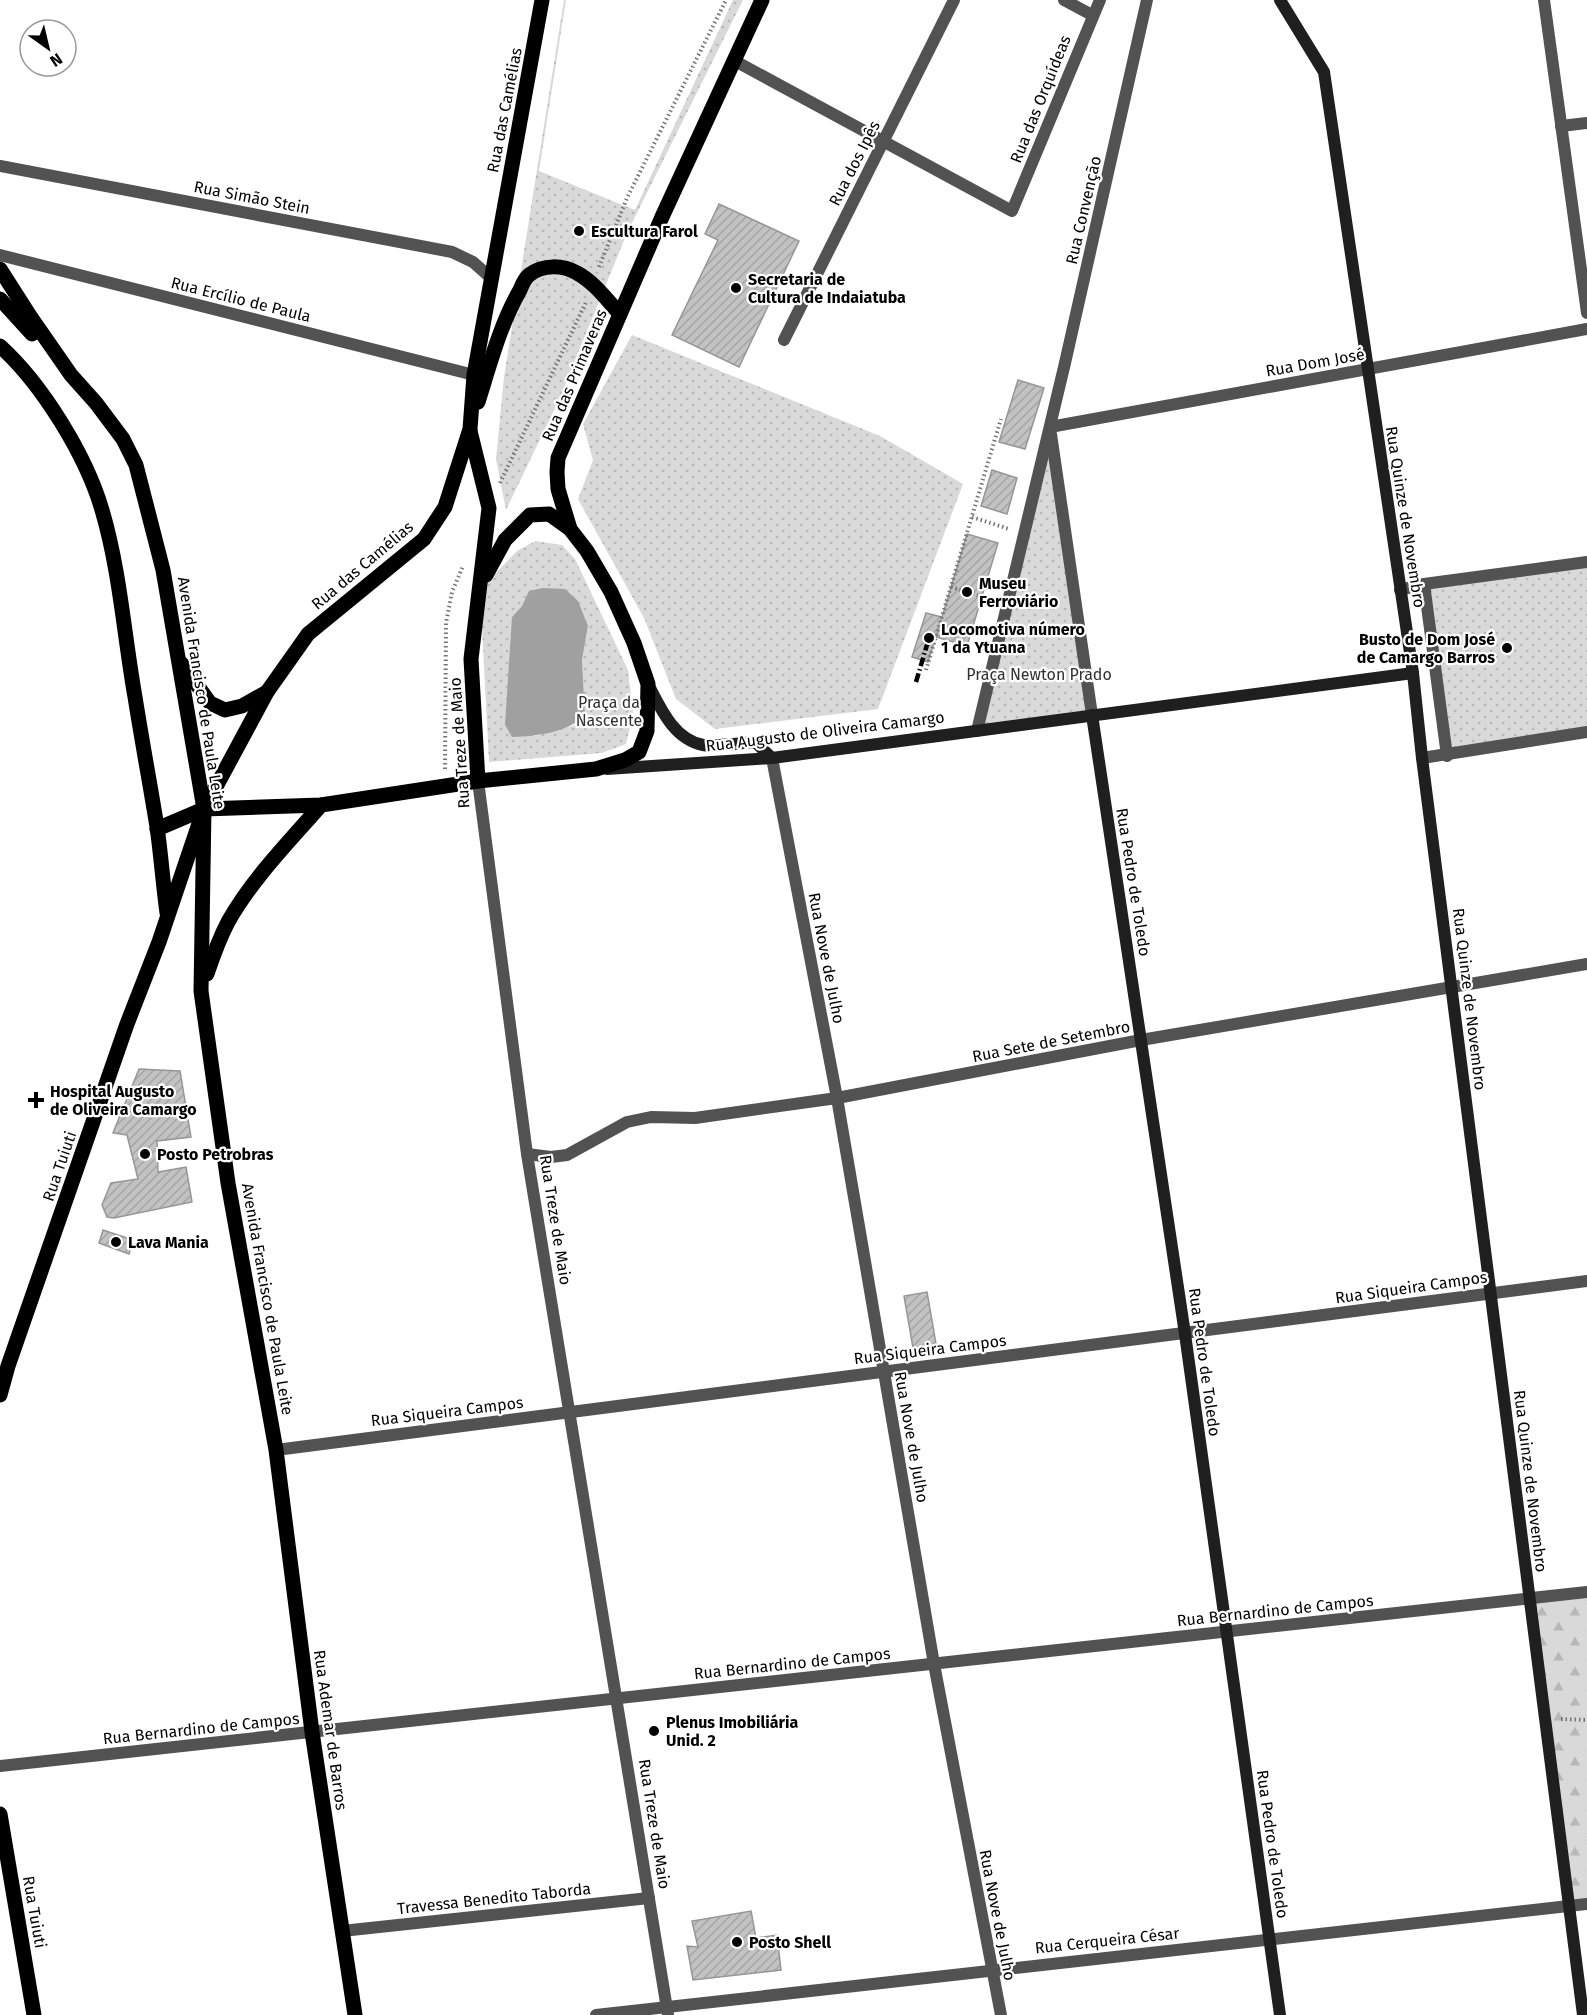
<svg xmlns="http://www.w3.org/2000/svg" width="1587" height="2015" font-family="'Fira Sans',sans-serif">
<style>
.grass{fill:url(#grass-dots);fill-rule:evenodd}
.forest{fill:url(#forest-firs)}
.water{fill:#a0a0a0}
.building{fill:url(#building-hatch);stroke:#969696;stroke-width:1.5}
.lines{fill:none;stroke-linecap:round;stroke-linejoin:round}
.path{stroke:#747474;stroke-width:4;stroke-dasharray:1.5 3;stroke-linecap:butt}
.street{stroke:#525252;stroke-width:12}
.secondary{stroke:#1f1f1f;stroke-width:12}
.primary{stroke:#000;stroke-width:15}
.rail{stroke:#000;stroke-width:4.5;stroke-dasharray:9 3 1.5 3;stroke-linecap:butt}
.poi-dot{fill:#000;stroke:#fff;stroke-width:2}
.labels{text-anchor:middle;stroke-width:4.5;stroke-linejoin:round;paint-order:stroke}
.street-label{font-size:16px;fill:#000;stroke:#fff}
.poi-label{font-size:16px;font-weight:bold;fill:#000;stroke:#fff;text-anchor:start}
.park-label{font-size:16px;fill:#303030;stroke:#fff}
</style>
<defs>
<pattern id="grass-dots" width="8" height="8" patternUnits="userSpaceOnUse" patternTransform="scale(1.5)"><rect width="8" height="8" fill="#d9d9d9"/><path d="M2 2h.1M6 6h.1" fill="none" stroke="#b8b8b8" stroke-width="1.8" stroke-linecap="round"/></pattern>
<pattern id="forest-firs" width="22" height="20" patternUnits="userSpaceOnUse" patternTransform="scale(1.5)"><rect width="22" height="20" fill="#d9d9d9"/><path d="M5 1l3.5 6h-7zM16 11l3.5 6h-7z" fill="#b8b8b8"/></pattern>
<pattern id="building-hatch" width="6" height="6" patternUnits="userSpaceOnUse" patternTransform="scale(1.5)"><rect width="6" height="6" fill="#c2c2c2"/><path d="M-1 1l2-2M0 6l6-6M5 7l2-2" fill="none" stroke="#a5a5a5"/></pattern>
</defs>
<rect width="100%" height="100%" fill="#fff"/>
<g class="grass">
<polygon points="564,0 566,0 539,171 635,210 733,0 743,0 627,233 558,402 506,510 496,459 504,377"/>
<polygon points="632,335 880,436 963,484 878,709 715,729 676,699 644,618 578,499 593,460 583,424"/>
<polygon points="1050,427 1092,715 977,731"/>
<path d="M535,541L562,545L575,559L628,670L633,713L626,744L602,753L489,762L480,589L517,551ZM522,606L588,626L582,660L585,715L575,725L534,736L512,617Z"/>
<polygon points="1587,562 1587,732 1447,756 1424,584"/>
</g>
<polygon class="forest" points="1587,1592 1587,1904 1568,1906 1530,1599"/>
<path class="water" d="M543,588L565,589L578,601L588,626L582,660L585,715C567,733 537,736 512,737L505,725L512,617L522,606L529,591Z"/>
<g class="building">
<polygon points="719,204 799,241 739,367 672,335 718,240 705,234"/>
<polygon points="1018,380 1044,388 1025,449 999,442"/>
<polygon points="992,470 1017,478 1007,514 981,506"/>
<polygon points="967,534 998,543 967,646 936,637"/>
<polygon points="926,613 942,617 928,662 912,657"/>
<polygon points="139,1069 180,1071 191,1137 157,1141 158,1172 186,1167 192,1202 114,1218 107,1217 102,1205 111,1183 138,1179 127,1135 113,1133"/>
<polygon points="103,1230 133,1240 129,1254 99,1243"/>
<polygon points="927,1292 936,1344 913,1348 904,1296"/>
<polygon points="751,1911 756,1938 777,1935 781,1970 693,1980 687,1946 698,1947 692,1921"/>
</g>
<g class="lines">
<g class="path">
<polyline points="599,267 627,198 726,0"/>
<polyline points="500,483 587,300"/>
<polyline points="972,517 1009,529"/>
<polyline points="951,587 992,600"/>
<polyline points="926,670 1001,419"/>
<polyline points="445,769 446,623 452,592 463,566"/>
<polyline points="1561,1719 1587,1720"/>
</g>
<g class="street">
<polyline points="1064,0 1092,15"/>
<polyline points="1544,0 1587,313"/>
<polyline points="735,61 1012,211 1100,0"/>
<polyline points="1561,126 1587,123"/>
<polyline points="0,166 452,252 473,262 491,278"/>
<polyline points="0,255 474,375"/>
<polyline points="784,340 954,0"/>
<polyline points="1050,427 1587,329"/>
<polyline points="1051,434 1092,715"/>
<polyline points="1424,584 1447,756"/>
<polyline points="1400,590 1424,584 1587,562"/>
<polyline points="977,731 1065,363 1147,0"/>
<polyline points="772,758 837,1098 934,1664 1001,2015"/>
<polyline points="1422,758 1587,732"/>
<polyline points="478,781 527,1154 668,2015"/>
<polyline points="527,1154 551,1157 567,1155 627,1122 651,1117 695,1118 837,1098 1141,1040 1587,964"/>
<polyline points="276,1450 1587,1281"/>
<polyline points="0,1766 1587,1592"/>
<polyline points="342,1931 649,1898"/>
<polyline points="596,2015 1587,1904"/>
</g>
<g class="secondary">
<polyline points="1280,0 1324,72 1413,673 1422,758 1583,2015"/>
<path d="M648,684C660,707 673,739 703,745C714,747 741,743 755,742L772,758"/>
<polyline points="1092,715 1185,1334 1280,2015"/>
<polyline points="607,769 772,758 1413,673"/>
</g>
<g class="primary">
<polyline points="0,269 30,316 71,375 96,403 123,439 136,465 163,570 204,809 201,991 228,1183 276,1450 312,1732 355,2015"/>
<polyline points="0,299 32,334"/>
<path d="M0,346C42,384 86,455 102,510C120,571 124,635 135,697C142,741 150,784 157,827C161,855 163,884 167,913"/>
<path d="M478,402C490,364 500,325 520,290C522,285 525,278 529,275C543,264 563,265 577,273C594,282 607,300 620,314"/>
<polyline points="470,431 489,508 471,659 478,781"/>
<polyline points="486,575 505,540 530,515 549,514 570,529"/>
<polyline points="182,664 210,703 225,710 242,706 267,692"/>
<polyline points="157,829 204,809 321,805 478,781 596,769 625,760 639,752 647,731 648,684 634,643 611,592 587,551 570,529 558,489 557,472 558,458 662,217 762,0"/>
<path d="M207,974C213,956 219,939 228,922C252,879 289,842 321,805"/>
<polyline points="0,1395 8,1366 127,1024 159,942 204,809 267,692 308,634 424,539 445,507 470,429 474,375 542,0"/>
<polyline points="0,1814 34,2015"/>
</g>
<polyline class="rail" points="916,682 929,638"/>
</g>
<g class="poi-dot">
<circle cx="579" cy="231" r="6"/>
<circle cx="736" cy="288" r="6"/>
<circle cx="967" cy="592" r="6"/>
<circle cx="929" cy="638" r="6"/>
<circle cx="1507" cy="648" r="6"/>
<path d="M33 1091h6v6h6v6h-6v6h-6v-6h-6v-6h6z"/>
<circle cx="145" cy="1154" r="6"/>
<circle cx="116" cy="1242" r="6"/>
<circle cx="654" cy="1731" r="6"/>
<circle cx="737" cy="1942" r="6"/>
</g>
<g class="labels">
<g class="street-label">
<text transform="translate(1040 99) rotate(-68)" y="6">Rua das Orquídeas</text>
<text transform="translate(504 110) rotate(-79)" y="6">Rua das Camélias</text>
<text transform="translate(854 163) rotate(-63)" y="6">Rua dos Ipês</text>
<text transform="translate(252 197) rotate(11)" y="6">Rua Simão Stein</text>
<text transform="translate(1083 210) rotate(-77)" y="6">Rua Convenção</text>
<text transform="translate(241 299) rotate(14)" y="6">Rua Ercílio de Paula</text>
<text transform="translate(1315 362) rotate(-10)" y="6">Rua Dom José</text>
<text transform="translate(574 375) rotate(-67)" y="6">Rua das Primaveras</text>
<text transform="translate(1406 517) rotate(81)" y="6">Rua Quinze de Novembro</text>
<text transform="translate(362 565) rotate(-40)" y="6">Rua das Camélias</text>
<text transform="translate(202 693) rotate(81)" y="6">Avenida Francisco de Paula Leite</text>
<text transform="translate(825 731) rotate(-7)" y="6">Rua Augusto de Oliveira Camargo</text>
<text transform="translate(459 743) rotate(-94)" y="6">Rua Treze de Maio</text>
<text transform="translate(1134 882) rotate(81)" y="6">Rua Pedro de Toledo</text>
<text transform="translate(827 958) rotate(79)" y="6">Rua Nove de Julho</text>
<text transform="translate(1470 999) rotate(83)" y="6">Rua Quinze de Novembro</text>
<text transform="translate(1051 1041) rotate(-11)" y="6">Rua Sete de Setembro</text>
<text transform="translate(59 1166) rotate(-71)" y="6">Rua Tuiuti</text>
<text transform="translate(556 1220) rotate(81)" y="6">Rua Treze de Maio</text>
<text transform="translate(1411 1287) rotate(-8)" y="6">Rua Siqueira Campos</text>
<text transform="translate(268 1299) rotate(80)" y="6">Avenida Francisco de Paula Leite</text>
<text transform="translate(930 1349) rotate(-7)" y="6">Rua Siqueira Campos</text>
<text transform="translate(1205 1362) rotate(82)" y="6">Rua Pedro de Toledo</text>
<text transform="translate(447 1411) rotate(-7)" y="6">Rua Siqueira Campos</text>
<text transform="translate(912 1437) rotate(80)" y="6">Rua Nove de Julho</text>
<text transform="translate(1531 1481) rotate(83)" y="6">Rua Quinze de Novembro</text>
<text transform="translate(1275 1610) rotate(-6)" y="6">Rua Bernardino de Campos</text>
<text transform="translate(792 1663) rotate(-6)" y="6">Rua Bernardino de Campos</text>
<text transform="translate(201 1728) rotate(-6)" y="6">Rua Bernardino de Campos</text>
<text transform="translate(331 1730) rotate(82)" y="6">Rua Ademar de Barros</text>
<text transform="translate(655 1824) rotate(81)" y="6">Rua Treze de Maio</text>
<text transform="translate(1273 1844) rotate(82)" y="6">Rua Pedro de Toledo</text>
<text transform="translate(494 1898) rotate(-6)" y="6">Travessa Benedito Taborda</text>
<text transform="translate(35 1912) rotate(80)" y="6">Rua Tuiuti</text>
<text transform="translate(998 1915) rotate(79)" y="6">Rua Nove de Julho</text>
<text transform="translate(1107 1940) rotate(-6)" y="6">Rua Cerqueira César</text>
</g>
<g class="poi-label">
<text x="591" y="237">Escultura Farol</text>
<text x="748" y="285">Secretaria de<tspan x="748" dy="18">Cultura de Indaiatuba</tspan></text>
<text x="979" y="589">Museu<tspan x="979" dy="18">Ferroviário</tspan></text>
<text x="941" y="635">Locomotiva número<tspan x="941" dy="18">1 da Ytuana</tspan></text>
<text x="1495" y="645" text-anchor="end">Busto de Dom José<tspan x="1495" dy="18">de Camargo Barros</tspan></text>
<text x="50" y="1097">Hospital Augusto<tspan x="50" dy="18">de Oliveira Camargo</tspan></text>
<text x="157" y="1160">Posto Petrobras</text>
<text x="128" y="1248">Lava Mania</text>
<text x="666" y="1728">Plenus Imobiliária<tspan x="666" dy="18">Unid. 2</tspan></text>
<text x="749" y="1948">Posto Shell</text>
</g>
<g class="park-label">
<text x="1039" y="680">Praça Newton Prado</text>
<text x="609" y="708">Praça da<tspan x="609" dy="18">Nascente</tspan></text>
</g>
</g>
<g transform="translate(48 48) rotate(146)"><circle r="28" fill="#ffffff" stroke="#999999" stroke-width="1.5"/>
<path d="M0-4.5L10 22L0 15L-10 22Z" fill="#000000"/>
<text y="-9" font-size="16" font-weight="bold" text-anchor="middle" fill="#000000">N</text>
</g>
</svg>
